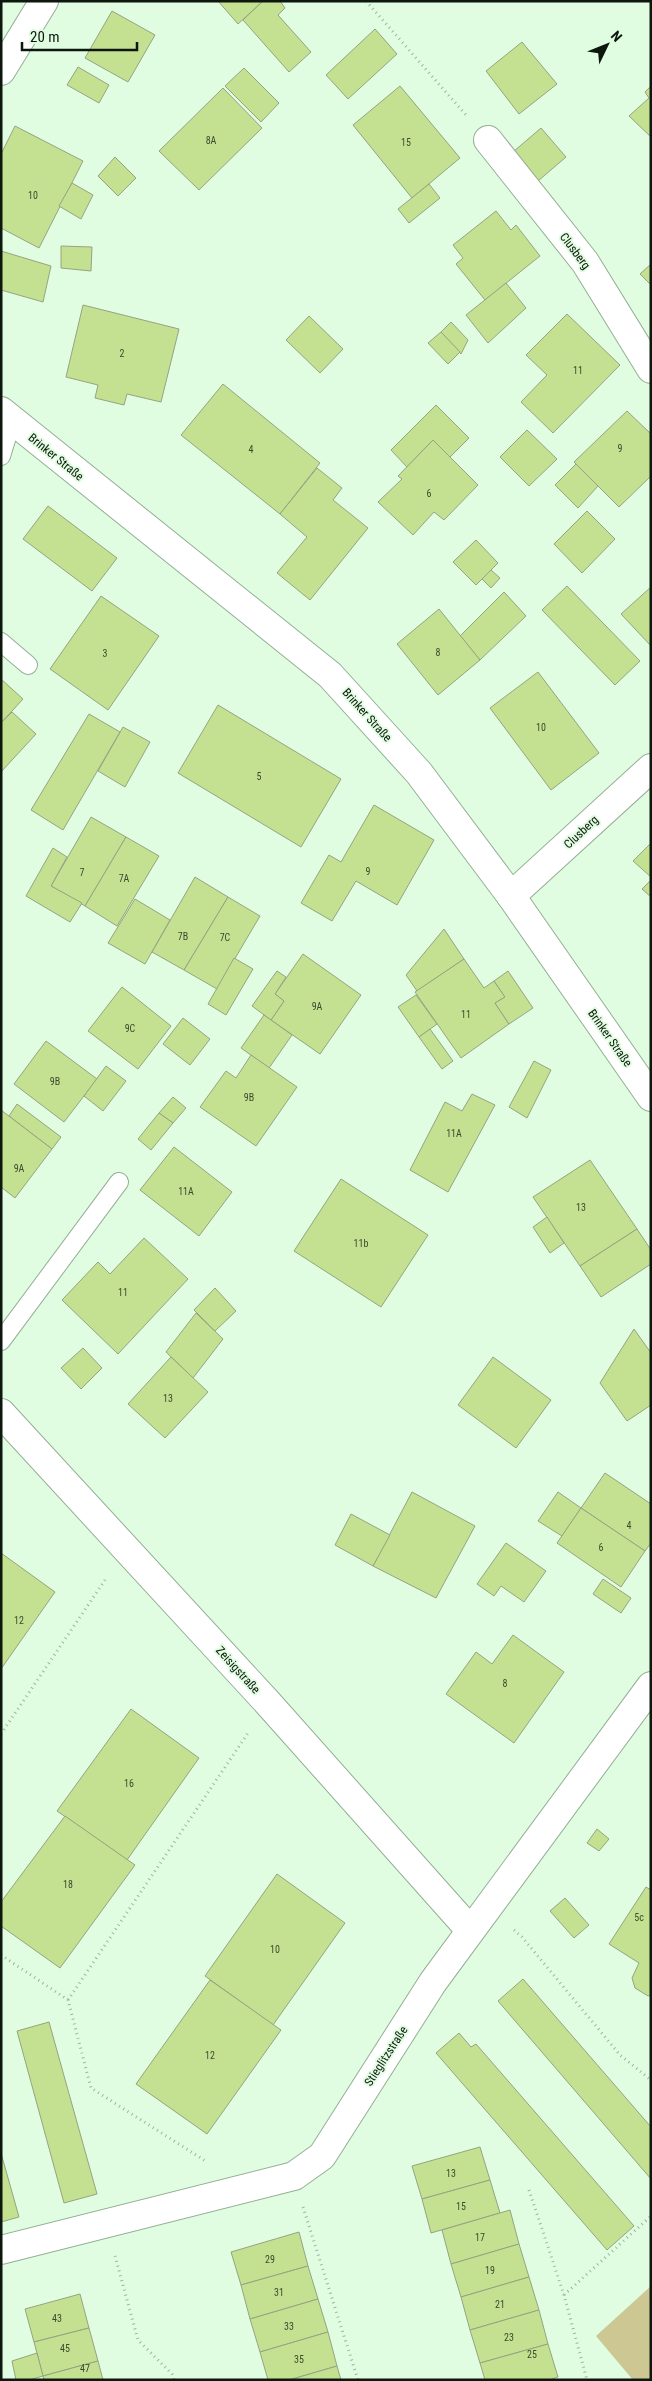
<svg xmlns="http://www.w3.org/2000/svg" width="652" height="2381" font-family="'Roboto Condensed',sans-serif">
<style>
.green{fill:#ccc793}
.building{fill:#c4e191;stroke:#96a382}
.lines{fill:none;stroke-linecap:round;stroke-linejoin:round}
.lane-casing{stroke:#94af94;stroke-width:20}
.street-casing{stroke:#94af94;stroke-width:30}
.path{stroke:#9eb49e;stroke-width:3;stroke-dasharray:1 4;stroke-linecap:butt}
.lane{stroke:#fff;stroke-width:18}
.street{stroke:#fff;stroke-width:28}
.labels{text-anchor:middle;stroke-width:4;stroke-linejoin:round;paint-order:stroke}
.number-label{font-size:10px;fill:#3b4a2e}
.street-label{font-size:12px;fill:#0d170d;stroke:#e1fde1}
</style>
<rect width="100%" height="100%" fill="#e1fde1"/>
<polygon class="green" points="651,2286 651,2380 633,2380 596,2336"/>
<g class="building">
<polygon points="218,1 263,1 238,24"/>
<polygon points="263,1 280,1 285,8 278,15 311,52 289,72 243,20"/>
<polygon points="112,11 155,35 128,82 85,58"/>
<polygon points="375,29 397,54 348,99 326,75"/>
<polygon points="522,42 557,84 519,114 486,71"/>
<polygon points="78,67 109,85 99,103 67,85"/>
<polygon points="244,68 279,103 261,122 225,86"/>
<polygon points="400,86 460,158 412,198 353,125"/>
<polygon points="651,86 651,137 629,116 649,98 645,92"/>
<polygon points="223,88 262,128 199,190 159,151"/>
<polygon points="15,126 83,161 39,248 1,228 1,154"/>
<polygon points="541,128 566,157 538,181 513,152"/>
<polygon points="115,157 136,178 118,196 98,176"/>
<polygon points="72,183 93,195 81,219 59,206"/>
<polygon points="429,184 440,198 409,223 398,209"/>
<polygon points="496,211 511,230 516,225 540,256 485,300 456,264 463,258 453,245"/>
<polygon points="61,246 92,247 91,271 61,268"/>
<polygon points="1,251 51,266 43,302 1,290"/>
<polygon points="651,264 651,285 640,274"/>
<polygon points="506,283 526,308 488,343 466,315"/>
<polygon points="83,305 179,329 161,402 127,394 124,405 95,398 98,385 66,377"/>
<polygon points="567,314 620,365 553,433 521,402 547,375 526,355"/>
<polygon points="309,316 343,349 320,373 286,340"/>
<polygon points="451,322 468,340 461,354 441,332"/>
<polygon points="441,332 460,352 448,364 428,343"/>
<polygon points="223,384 320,463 280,514 181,435"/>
<polygon points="436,405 469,438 450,457 433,440 407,467 391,450"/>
<polygon points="627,411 651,434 651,476 619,507 574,462"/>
<polygon points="527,430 557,459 529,486 500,457"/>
<polygon points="433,440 478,485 444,520 434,512 413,535 378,502 402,479 398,476"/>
<polygon points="576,464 598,486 578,508 555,485"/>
<polygon points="317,468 342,488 333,500 368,528 310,600 277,573 307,537 280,514"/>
<polygon points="48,506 117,558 92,591 23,539"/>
<polygon points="587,511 615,539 582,573 554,544"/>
<polygon points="476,540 498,563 476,585 453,562"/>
<polygon points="491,570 500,578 491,588 482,579"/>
<polygon points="567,586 640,661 615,685 542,610"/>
<polygon points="651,587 651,646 621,614"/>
<polygon points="504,592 526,616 480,660 460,636"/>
<polygon points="101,596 159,636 108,710 50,669"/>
<polygon points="439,609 480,660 438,695 397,644"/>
<polygon points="538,672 599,753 551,790 490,708"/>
<polygon points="1,679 23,699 1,723"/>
<polygon points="218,705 341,779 301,847 178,773"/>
<polygon points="12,712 36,734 1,772 1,723"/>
<polygon points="89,714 120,732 63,830 31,810"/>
<polygon points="123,727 150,742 125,787 98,771"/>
<polygon points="374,805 434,840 397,905 356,881 332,921 301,903 329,855 341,862"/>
<polygon points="91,817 126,837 85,906 51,886"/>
<polygon points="126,837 159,856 117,926 85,906"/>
<polygon points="651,843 651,877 633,861"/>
<polygon points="53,848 67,857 51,886 82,903 70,922 26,896"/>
<polygon points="195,877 228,897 184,970 152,952"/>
<polygon points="651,880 651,897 642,889"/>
<polygon points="228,897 260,916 217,989 184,970"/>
<polygon points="135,899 170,920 145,964 108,943"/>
<polygon points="444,929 464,959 417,991 406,975"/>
<polygon points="303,954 361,995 320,1054 271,1020 284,1001 275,994"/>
<polygon points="234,958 253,969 226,1015 208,1004"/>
<polygon points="464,959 484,988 494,981 505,997 495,1003 509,1024 461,1058 415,992"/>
<polygon points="277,971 286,977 275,994 284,1001 271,1020 252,1006"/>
<polygon points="508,971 533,1008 509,1024 495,1003 505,997 494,981"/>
<polygon points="122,987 171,1026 138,1069 88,1031"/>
<polygon points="416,995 437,1024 419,1037 398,1007"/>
<polygon points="264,1015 292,1035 269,1068 241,1048"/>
<polygon points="183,1018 210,1039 190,1065 163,1044"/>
<polygon points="430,1029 453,1061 442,1069 419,1037"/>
<polygon points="46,1041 97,1079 64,1122 14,1084"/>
<polygon points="251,1055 297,1087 256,1146 200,1107 226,1071 236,1078"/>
<polygon points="534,1061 551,1070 527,1118 509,1107"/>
<polygon points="106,1066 126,1081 103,1111 84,1096"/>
<polygon points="472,1094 495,1105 448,1192 410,1170 445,1102 462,1111"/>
<polygon points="173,1097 186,1108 173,1123 159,1113"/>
<polygon points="17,1104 61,1137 52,1149 9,1116"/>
<polygon points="1,1110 52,1149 15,1198 1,1187"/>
<polygon points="159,1113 173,1123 151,1150 138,1139"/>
<polygon points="174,1147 232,1192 199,1236 140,1190"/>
<polygon points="590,1160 637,1229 580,1266 533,1197"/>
<polygon points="341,1179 428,1235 381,1307 294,1251"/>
<polygon points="547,1217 564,1243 550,1253 533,1227"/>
<polygon points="637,1229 651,1250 651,1264 601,1297 580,1266"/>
<polygon points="144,1238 188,1279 118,1354 62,1300 98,1262 110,1274"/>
<polygon points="215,1288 236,1311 215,1331 194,1310"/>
<polygon points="196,1313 223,1339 193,1378 166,1352"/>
<polygon points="634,1329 651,1353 651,1405 627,1421 600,1383"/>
<polygon points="83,1348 102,1368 81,1389 61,1368"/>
<polygon points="171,1357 208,1392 165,1438 128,1404"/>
<polygon points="493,1357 551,1400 516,1448 458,1405"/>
<polygon points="605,1473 651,1504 651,1543 645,1551 581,1508"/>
<polygon points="412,1492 475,1526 436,1598 373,1566"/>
<polygon points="558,1492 581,1508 562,1536 538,1521"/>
<polygon points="581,1508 645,1551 621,1587 557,1543"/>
<polygon points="351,1514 390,1535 373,1566 335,1545"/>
<polygon points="506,1543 546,1571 524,1602 501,1586 494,1596 477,1584"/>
<polygon points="1,1553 55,1592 1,1669"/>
<polygon points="603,1579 631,1598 621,1613 593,1594"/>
<polygon points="513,1635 564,1672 514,1743 446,1694 476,1652 492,1664"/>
<polygon points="131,1709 199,1758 127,1860 57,1811"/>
<polygon points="65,1816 135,1865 60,1968 1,1926 1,1902"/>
<polygon points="597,1829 609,1839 599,1851 587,1843"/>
<polygon points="277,1874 345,1923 273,2025 205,1976"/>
<polygon points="646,1887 651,1890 651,1995 648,1996 635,1988 632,1978 639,1963 609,1944"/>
<polygon points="565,1898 589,1925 574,1938 550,1911"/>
<polygon points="523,1979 651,2127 651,2179 498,2001"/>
<polygon points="210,1980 281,2030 207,2134 136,2084"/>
<polygon points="49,2022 97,2194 64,2203 17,2031"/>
<polygon points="459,2033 471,2047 476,2044 634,2226 607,2250 436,2053"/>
<polygon points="480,2147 490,2180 422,2199 412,2166"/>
<polygon points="1,2153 19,2217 1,2222"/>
<polygon points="490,2180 500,2213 431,2233 422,2199"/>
<polygon points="510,2210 519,2244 451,2264 442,2230"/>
<polygon points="299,2232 308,2266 241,2285 231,2252"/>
<polygon points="519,2244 529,2277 461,2297 451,2264"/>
<polygon points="308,2266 318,2299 250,2319 241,2285"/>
<polygon points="529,2277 539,2310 470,2330 461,2297"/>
<polygon points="80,2294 89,2328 34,2342 25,2309"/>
<polygon points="318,2299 328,2332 260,2352 250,2319"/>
<polygon points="539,2310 548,2344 480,2363 470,2330"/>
<polygon points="89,2328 98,2361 43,2376 34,2342"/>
<polygon points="328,2332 337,2366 289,2380 268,2380 260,2352"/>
<polygon points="548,2344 558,2377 549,2380 485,2380 480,2363"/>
<polygon points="37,2353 43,2376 29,2380 16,2380 12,2361"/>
<polygon points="98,2361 103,2380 44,2380 43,2376"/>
<polygon points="337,2366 341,2380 289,2380"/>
</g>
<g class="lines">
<defs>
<g id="lane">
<polyline points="1,456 12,420"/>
<polyline points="1,642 28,665"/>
<polyline points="1,1341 119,1182"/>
</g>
<g id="street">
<polyline points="1,71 44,1"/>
<polyline points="488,140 585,262 651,369"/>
<polyline points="1,411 330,675 419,773 511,896 651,1097"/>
<polyline points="511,896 651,768"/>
<polyline points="1,1413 268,1703 470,1930"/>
<polyline points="1,2250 294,2176 322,2156 433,1982 651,1686"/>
</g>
</defs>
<use href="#lane" class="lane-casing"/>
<use href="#street" class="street-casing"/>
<g class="path">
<polyline points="366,1 466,115"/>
<polyline points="1,1734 107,1577"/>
<polyline points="514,1930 522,1937 620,2055 651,2080"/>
<polyline points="1,1955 68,2000 91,2088 207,2162"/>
<polyline points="68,2000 248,1733"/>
<polyline points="529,2190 564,2295 587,2380"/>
<polyline points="303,2207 358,2380"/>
<polyline points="115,2256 138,2340 172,2374 174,2380"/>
<polyline points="564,2295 651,2216"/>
</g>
<use href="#lane" class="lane"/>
<use href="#street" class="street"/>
</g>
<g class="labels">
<g class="number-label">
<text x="211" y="144">8A</text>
<text x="406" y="146">15</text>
<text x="33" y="199">10</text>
<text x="122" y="357">2</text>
<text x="578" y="374">11</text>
<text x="620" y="452">9</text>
<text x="251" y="453">4</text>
<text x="429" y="497">6</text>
<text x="438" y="656">8</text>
<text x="105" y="657">3</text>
<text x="541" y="731">10</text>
<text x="259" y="780">5</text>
<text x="368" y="875">9</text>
<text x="82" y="876">7</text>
<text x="124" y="882">7A</text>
<text x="183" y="940">7B</text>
<text x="225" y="941">7C</text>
<text x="317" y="1010">9A</text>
<text x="466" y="1018">11</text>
<text x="130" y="1032">9C</text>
<text x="55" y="1085">9B</text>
<text x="249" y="1101">9B</text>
<text x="454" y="1137">11A</text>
<text x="19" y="1172">9A</text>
<text x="186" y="1195">11A</text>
<text x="581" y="1211">13</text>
<text x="361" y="1247">11b</text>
<text x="123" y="1296">11</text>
<text x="168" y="1402">13</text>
<text x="629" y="1529">4</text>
<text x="601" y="1551">6</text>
<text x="19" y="1624">12</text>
<text x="505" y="1687">8</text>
<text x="129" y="1787">16</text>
<text x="68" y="1888">18</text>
<text x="639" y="1921">5c</text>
<text x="275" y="1953">10</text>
<text x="210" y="2059">12</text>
<text x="451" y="2177">13</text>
<text x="461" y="2210">15</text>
<text x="480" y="2241">17</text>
<text x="270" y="2263">29</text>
<text x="490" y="2274">19</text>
<text x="279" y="2296">31</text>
<text x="500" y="2308">21</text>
<text x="57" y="2322">43</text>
<text x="289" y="2330">33</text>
<text x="509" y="2341">23</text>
<text x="65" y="2352">45</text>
<text x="532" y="2358">25</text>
<text x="299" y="2363">35</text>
<text x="85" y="2372">47</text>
</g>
<g class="street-label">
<text transform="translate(575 251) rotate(53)" y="4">Clusberg</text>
<text transform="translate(56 457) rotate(39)" y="4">Brinker Straße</text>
<text transform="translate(367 715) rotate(48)" y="4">Brinker Straße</text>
<text transform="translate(581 832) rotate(-43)" y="4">Clusberg</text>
<text transform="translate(610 1038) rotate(55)" y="4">Brinker Straße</text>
<text transform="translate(238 1670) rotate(48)" y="4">Zeisigstraße</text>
<text transform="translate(386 2056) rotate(-57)" y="4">Stieglitzstraße</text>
</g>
</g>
<rect width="652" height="2381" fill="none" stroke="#0d170d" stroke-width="5"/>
<g transform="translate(607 45) rotate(47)" stroke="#e1fde1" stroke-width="4" paint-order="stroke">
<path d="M0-4L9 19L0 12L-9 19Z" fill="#0d170d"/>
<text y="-8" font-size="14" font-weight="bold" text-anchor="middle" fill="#0d170d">N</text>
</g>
<path d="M22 42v8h115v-8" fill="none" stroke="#0d170d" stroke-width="2.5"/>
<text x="30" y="42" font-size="15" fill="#0d170d" stroke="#e1fde1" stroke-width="4" paint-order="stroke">20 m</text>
</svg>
